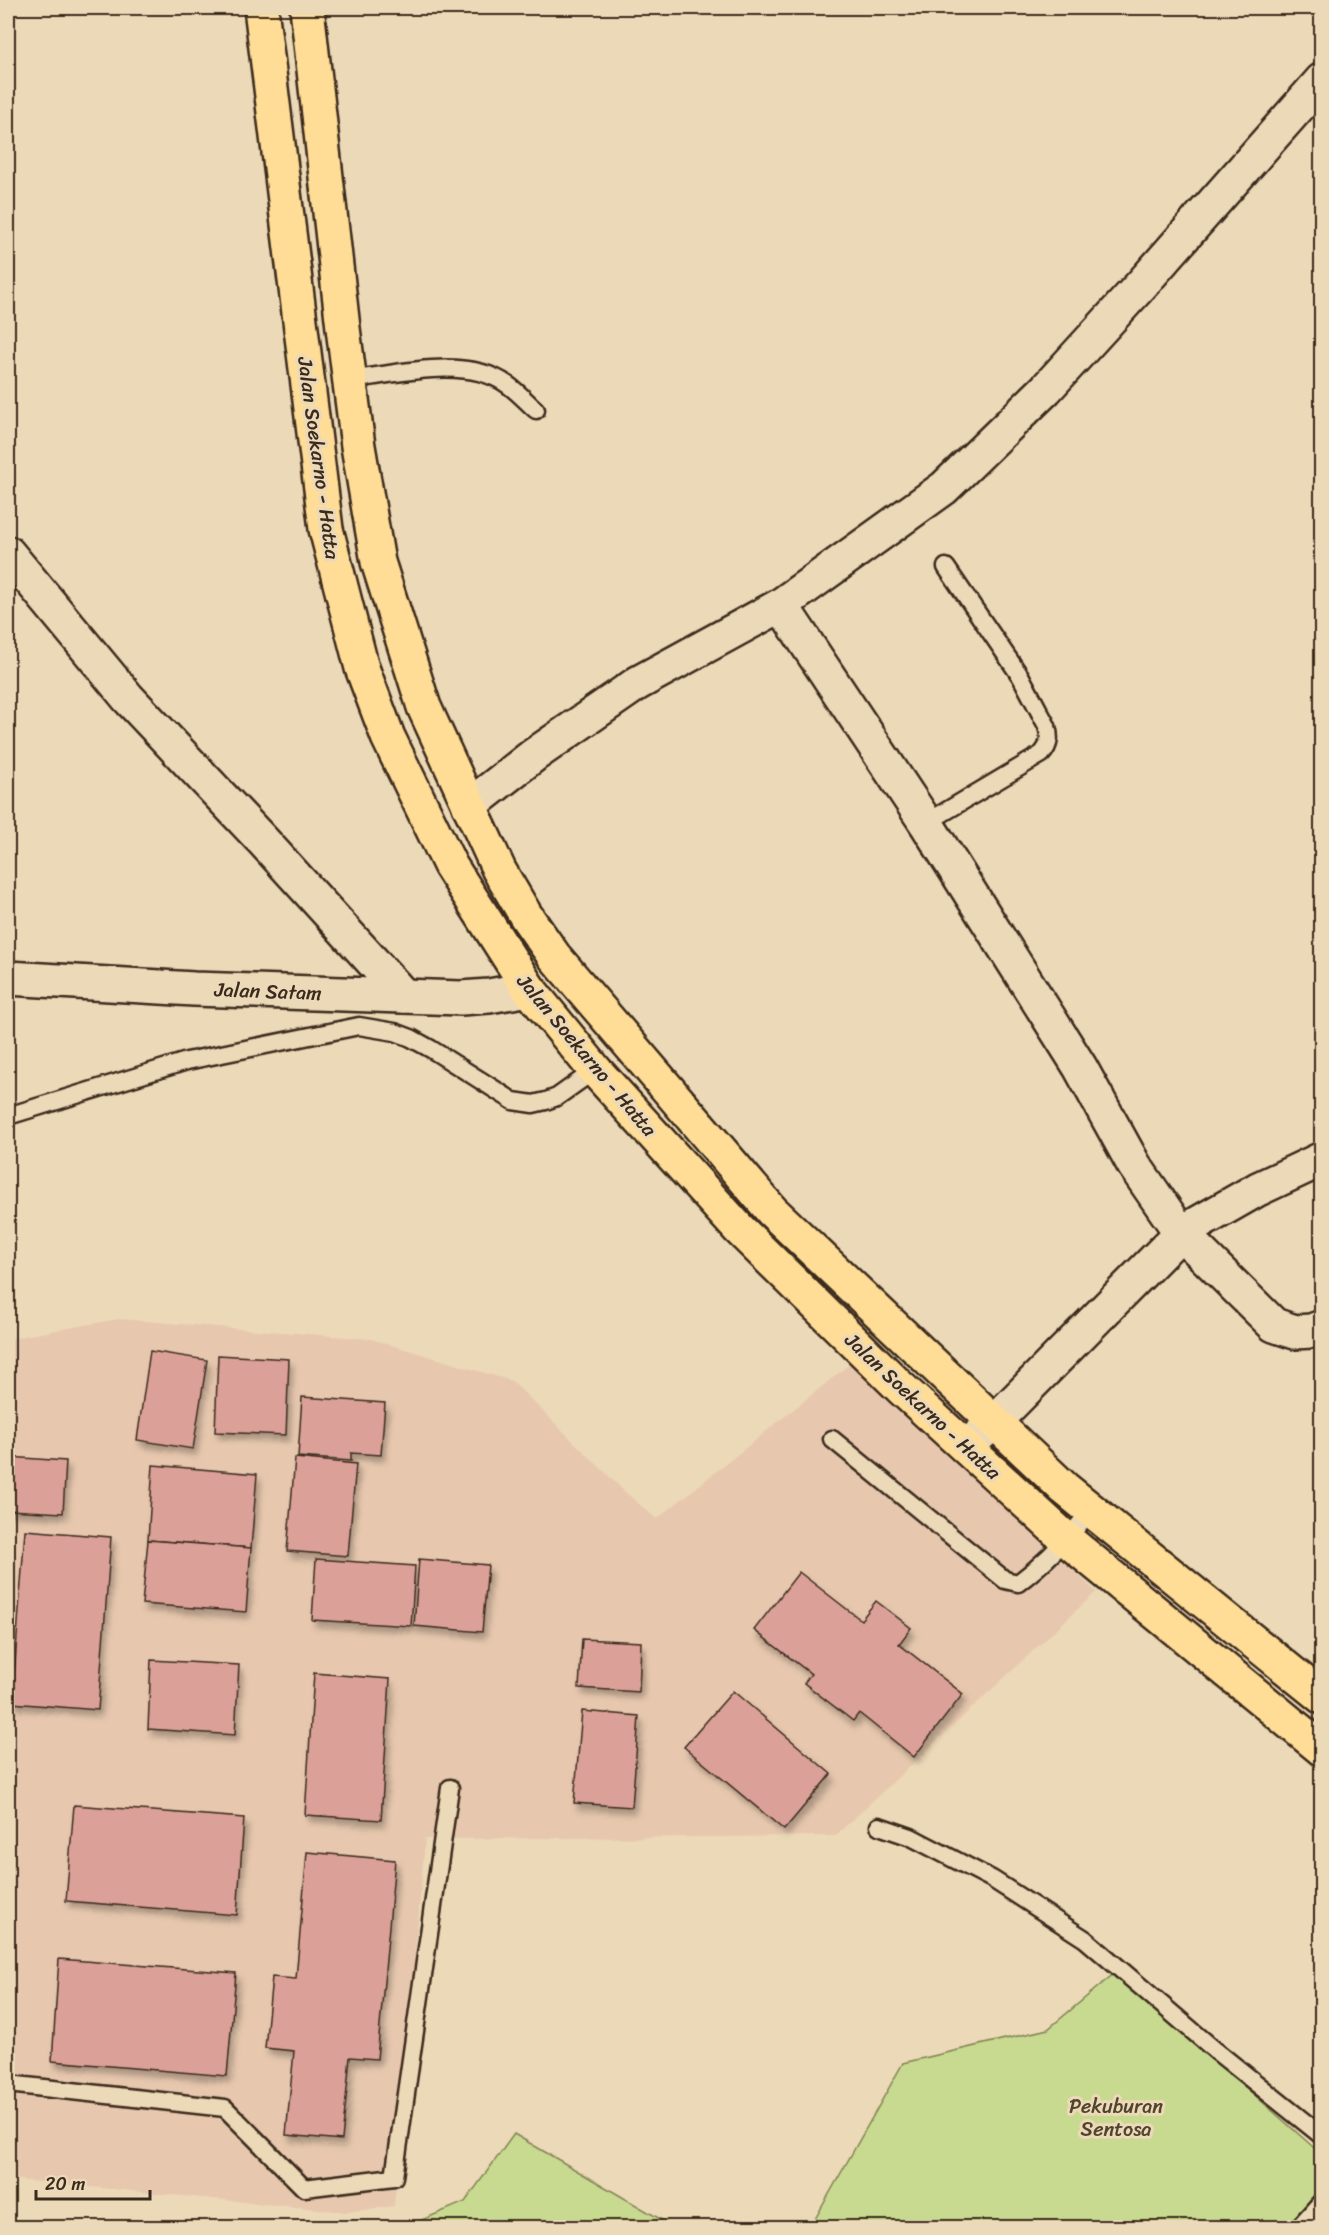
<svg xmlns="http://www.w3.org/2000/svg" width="1329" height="2235" font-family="Sriracha,sans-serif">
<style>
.built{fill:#e7c8ae}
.green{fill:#c8da8f;stroke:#828256;stroke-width:1.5}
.building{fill:#dba199;stroke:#3b2a1e;stroke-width:1.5;filter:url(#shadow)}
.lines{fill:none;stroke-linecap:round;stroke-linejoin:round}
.lane-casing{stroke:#3b2a1e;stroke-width:21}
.street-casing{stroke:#3b2a1e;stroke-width:38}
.highway-casing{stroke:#3b2a1e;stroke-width:38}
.lane{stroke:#ecd9b7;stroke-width:16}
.street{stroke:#ecd9b7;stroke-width:33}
.highway{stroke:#ffdd96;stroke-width:33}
.labels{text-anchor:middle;stroke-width:6;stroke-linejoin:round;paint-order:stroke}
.street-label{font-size:20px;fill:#3b2a1e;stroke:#ecd9b7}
.park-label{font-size:20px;fill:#50442f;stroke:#ecd9b7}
</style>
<defs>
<filter id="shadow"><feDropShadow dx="3.5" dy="6" stdDeviation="3" flood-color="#0004"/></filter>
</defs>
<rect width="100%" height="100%" fill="#ecd9b7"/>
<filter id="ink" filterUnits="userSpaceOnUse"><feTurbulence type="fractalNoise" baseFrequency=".0167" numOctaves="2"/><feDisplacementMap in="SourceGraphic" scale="12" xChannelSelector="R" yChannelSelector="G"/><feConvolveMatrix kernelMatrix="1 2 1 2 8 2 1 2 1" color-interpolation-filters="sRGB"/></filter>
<g filter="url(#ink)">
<polygon class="built" points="118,1319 371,1339 512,1381 625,1492 657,1519 855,1360 1096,1592 835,1836 425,1839 394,2206 347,2212 8,2179 8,1339"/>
<g class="green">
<polygon points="1116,1972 1321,2154 1321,2227 810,2228 903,2063 1048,2029"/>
<polygon points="514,2134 674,2227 405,2227 465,2202"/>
</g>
<g class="building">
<polygon points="150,1351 207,1360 193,1449 137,1440"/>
<polygon points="218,1355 289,1359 286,1435 215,1432"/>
<polygon points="302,1397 385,1403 381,1455 351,1453 351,1461 298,1457"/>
<polygon points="8,1457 66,1461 63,1513 8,1510"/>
<polygon points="295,1458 356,1464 348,1556 287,1551"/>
<polygon points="153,1465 257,1474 251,1548 148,1540"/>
<polygon points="25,1530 111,1537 98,1710 12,1703"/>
<polygon points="148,1540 251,1548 246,1612 142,1604"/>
<polygon points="316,1559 415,1566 411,1626 312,1620"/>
<polygon points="419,1559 488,1565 482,1632 414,1626"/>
<polygon points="799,1572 861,1620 876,1601 911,1628 899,1644 963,1694 914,1757 859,1713 853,1721 804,1683 811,1674 754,1630"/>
<polygon points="582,1639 641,1642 639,1692 579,1688"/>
<polygon points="151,1660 239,1665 235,1735 148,1729"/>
<polygon points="314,1673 390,1679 381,1820 305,1815"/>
<polygon points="733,1691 831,1774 784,1830 684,1747"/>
<polygon points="582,1711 639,1716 632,1807 574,1803"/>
<polygon points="74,1805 244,1818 237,1915 66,1901"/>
<polygon points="307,1852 395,1860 377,2059 350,2057 342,2140 286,2135 294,2051 265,2048 272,1977 296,1979"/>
<polygon points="59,1959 236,1973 227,2076 52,2061"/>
</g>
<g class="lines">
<defs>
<g id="lane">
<path d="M350,380C396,374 467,355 508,385C518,392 527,402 536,410"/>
<path d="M926,823L1042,754C1050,745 1050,737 1047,726L1021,677L946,567"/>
<polyline points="8,1116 187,1061 359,1026 395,1032 411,1038 431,1049 513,1101 533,1104 546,1101 557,1097 595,1070"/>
<path d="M832,1439L1005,1580L1018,1583C1046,1562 1069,1538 1091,1510"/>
<polyline points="879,1826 911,1837 992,1879 1085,1939 1216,2051 1322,2136"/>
<polyline points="8,2084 225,2108 304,2188 394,2177 450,1788"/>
<polyline points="1298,2228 1322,2201"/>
</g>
<g id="street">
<polyline points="8,553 128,698 264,842 404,996"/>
<polyline points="781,605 926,823 1080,1067 1134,1165 1181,1233 1274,1325 1295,1332 1311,1331 1322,1327"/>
<polyline points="469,806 534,755 638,683 781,605 944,488 1046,389 1142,284 1322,80"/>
<polyline points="8,978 194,989 461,998 489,996 529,989"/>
<polyline points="966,1447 993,1423 1181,1233 1258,1189 1322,1159"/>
</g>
<g id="highway">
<polyline points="261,8 326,529 362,668 388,737 450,865 529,989 595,1070 739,1229 901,1388 1067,1540 1322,1749"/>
<polyline points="307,8 343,328 358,446 378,562 424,707 499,870 526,916 554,956 772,1211 1064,1488 1322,1697"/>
</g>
</defs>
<use href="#lane" class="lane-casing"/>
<use href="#street" class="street-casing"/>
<use href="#highway" class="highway-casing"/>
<use href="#lane" class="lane"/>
<use href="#street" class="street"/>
<use href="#highway" class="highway"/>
</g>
</g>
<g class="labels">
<g class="street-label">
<text transform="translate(319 458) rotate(82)" y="7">Jalan Soekarno - Hatta</text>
<text transform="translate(268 991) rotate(2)" y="7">Jalan Satam</text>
<text transform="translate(587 1055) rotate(50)" y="7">Jalan Soekarno - Hatta</text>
<text transform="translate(923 1406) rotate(43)" y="7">Jalan Soekarno - Hatta</text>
</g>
<g class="park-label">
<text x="1116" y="2113">Pekuburan<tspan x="1116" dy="23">Sentosa</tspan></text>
</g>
</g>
<rect width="1329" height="2235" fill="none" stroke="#ecd9b7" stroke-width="30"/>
<rect x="15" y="15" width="1299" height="2205" fill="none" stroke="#3b2a1e" stroke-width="2" filter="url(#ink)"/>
<path d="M36 2190v9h114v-9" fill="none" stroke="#3b2a1e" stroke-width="3"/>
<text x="45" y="2190" font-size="18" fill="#3b2a1e" stroke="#ecd9b7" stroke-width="4.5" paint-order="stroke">20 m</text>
</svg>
